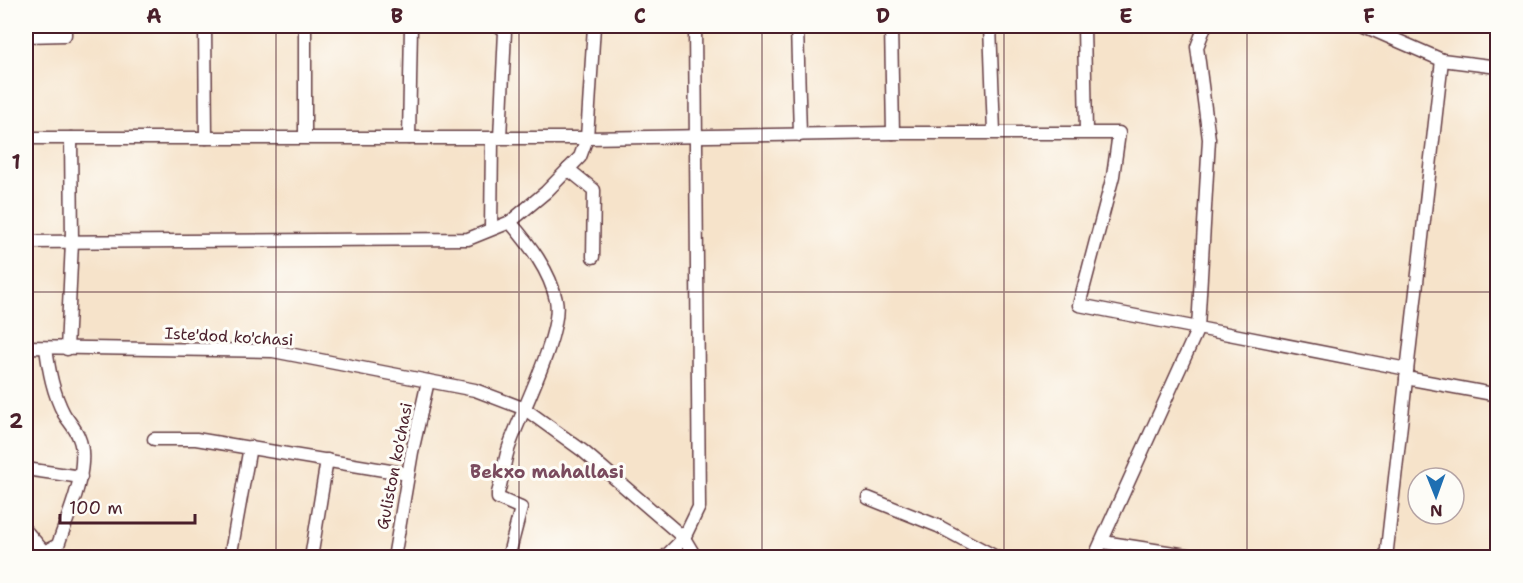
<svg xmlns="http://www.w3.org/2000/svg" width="1523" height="583" font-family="'Shantell Sans',sans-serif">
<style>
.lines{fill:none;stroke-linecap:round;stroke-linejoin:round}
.minor-casing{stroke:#643c43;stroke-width:15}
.minor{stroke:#fff;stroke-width:12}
.grid{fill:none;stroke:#4a1f2b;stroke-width:1.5;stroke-opacity:0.55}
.labels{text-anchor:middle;stroke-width:6;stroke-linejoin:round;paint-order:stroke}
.street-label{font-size:16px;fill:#4a1f2b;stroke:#fdfcf7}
.neighbourhood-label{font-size:18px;font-weight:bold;fill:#7a4b5e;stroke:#fdfcf7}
.neatline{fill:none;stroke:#4a1f2b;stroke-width:2}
.grid-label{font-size:20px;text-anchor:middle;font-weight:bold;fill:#4a1f2b}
</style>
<rect width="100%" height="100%" fill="#fdfcf7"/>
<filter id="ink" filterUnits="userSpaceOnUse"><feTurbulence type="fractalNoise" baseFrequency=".0167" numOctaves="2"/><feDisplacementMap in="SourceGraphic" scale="12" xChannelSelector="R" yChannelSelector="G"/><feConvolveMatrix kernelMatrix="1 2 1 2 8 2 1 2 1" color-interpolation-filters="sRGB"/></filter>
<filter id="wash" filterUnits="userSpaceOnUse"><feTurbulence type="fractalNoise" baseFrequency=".008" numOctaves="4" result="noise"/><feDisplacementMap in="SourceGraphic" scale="24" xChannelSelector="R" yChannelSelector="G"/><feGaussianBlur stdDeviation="1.35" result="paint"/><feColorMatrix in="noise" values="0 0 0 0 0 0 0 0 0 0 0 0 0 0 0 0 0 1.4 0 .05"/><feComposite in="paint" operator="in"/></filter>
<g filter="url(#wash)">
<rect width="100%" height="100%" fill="#f6e3ca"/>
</g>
<g filter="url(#ink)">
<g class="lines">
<defs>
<g id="minor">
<polyline points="205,26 206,138"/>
<polyline points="499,26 505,31 500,138"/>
<polyline points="797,26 800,135"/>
<polyline points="891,26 893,133"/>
<polyline points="990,26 994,132"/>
<polyline points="1084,26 1086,132"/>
<polyline points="1364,26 1442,60 1498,67"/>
<polyline points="26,36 65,35 65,26"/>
<polyline points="305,137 305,26"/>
<polyline points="26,138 587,138 893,133 1119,133 1113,176 1079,305 1198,328 1209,139 1197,47 1205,26"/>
<polyline points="409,138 411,26"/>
<polyline points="568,169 594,190 593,257"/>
<polyline points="491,229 492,138"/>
<polyline points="26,242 468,239 510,222 546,192 580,157 587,138 594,26"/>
<polyline points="26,347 273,351 475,390 525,409 583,451 684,538 696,558"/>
<polyline points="67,349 72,242 71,138"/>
<polyline points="1406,378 1498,395"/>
<polyline points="154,439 196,439 408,474"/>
<polyline points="26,469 81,477"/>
<polyline points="868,498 938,526 998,558"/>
<polyline points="26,531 44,552 44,558"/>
<polyline points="1103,542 1206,558"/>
<path d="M44,552L58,545C67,517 91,467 79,438C76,429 69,422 64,414C53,393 49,371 46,348"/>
<polyline points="230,558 250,447"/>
<polyline points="311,558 327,460"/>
<polyline points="394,558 412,452 428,381"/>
<path d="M508,558L521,508L498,498V493C503,477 504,459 510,444C521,412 563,332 556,300C550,271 529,244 510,222"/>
<polyline points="664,558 684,538 699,507 695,26"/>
<polyline points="1094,558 1198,328 1407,369"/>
<polyline points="1386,558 1442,60"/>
</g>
</defs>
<use href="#minor" class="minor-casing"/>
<use href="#minor" class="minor"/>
</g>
</g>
<path class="grid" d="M276,26V558M519,26V558M762,26V558M1004,26V558M1247,26V558M26,292H1498"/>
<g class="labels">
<g class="street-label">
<text transform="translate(229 336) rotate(3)" y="6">Iste'dod ko'chasi</text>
<text transform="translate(394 466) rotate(-79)" y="6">Guliston ko'chasi</text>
</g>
<g class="neighbourhood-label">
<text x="547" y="478">Bekxo mahallasi</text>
</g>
</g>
<rect width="1523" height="583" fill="none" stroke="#fdfcf7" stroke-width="66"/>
<g transform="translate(1436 496) rotate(179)"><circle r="28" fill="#fdfcf7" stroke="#b5a4a5" stroke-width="1.5"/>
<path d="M0-4.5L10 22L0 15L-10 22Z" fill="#1f6fb2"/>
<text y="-9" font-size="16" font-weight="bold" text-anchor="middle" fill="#4a1f2b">N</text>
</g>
<path d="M60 514v9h135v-9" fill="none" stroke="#4a1f2b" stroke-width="3"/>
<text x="69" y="514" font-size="18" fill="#4a1f2b" stroke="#fdfcf7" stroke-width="4.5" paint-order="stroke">100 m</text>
<rect x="33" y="33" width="1457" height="517" class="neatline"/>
<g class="grid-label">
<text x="154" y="23">A</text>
<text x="397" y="23">B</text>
<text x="640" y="23">C</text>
<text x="883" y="23">D</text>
<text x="1126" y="23">E</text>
<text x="1369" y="23">F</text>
<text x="16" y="169">1</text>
<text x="16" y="428">2</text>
</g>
</svg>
